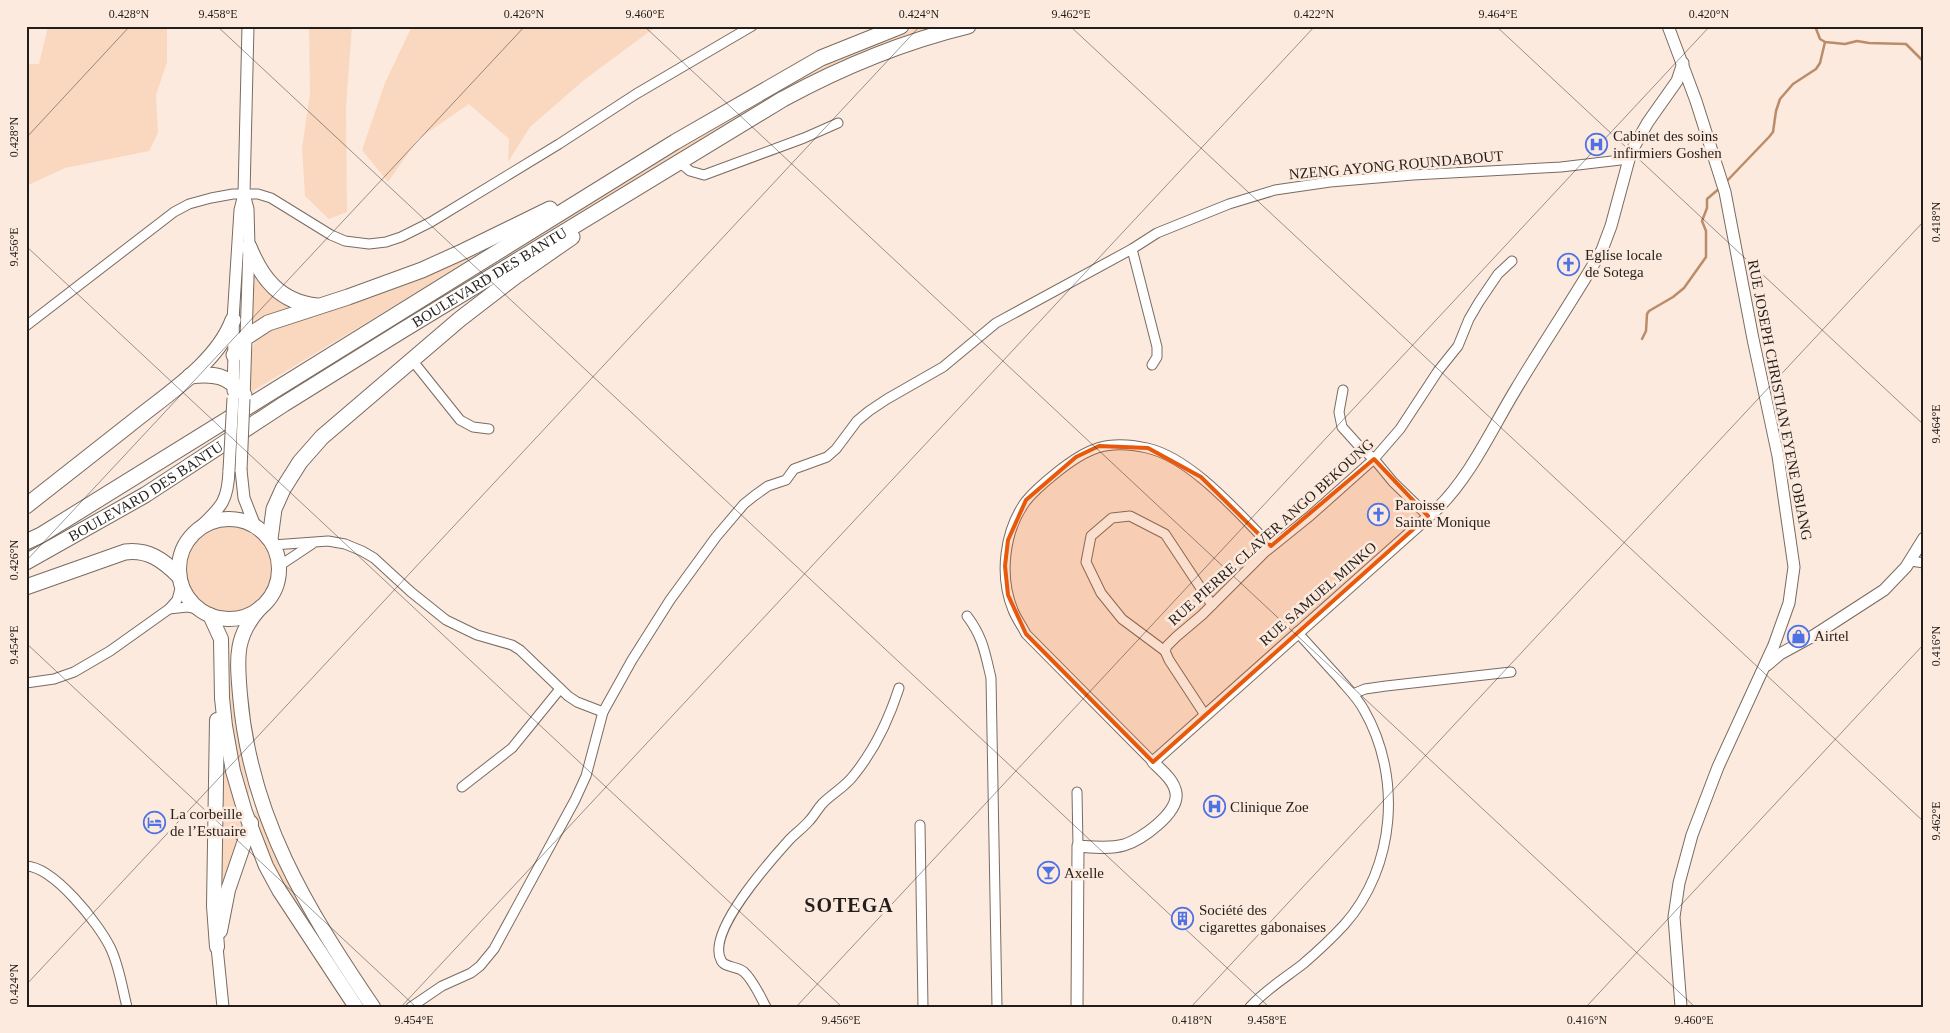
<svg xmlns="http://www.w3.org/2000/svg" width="1950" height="1033" font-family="Georgia,serif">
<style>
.green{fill:#fad8bf}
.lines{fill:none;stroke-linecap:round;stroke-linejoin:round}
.stream{stroke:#bc8c68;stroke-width:2.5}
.street-casing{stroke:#7a6b60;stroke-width:11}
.secondary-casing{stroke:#7a6b60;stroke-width:13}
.primary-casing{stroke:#7a6b60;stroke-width:16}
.highway-casing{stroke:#7a6b60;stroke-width:17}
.street{stroke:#fff;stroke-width:9}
.secondary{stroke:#fff;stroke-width:11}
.primary{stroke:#fff;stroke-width:14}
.highway{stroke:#fff;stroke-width:15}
.secondary-bridge-casing{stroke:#7a6b60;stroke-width:13;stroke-linecap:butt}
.secondary-bridge{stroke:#fff;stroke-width:11}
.marked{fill:#e8590c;fill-opacity:0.2;stroke:#e8590c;stroke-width:4;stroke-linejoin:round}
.ticks{fill:none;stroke:#241e1a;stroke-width:1;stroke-opacity:0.45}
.labels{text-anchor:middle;stroke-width:5;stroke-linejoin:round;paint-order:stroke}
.poi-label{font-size:15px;fill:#241e1a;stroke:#fceade;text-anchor:start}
.street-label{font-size:15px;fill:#241e1a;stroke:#fceade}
.district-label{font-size:20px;font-weight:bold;letter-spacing:1px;fill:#241e1a;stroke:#fceade}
.neatline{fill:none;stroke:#241e1a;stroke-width:2}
.ticks-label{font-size:12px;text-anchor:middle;fill:#241e1a}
</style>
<rect width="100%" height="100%" fill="#fceade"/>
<g class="green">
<polygon points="48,26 167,26 167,62 156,95 158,133 149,151 65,168 26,186 26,64 39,64"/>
<polygon points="309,26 352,26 346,107 347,212 329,219 305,196 302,148 310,94"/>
<polygon points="412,26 657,26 584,80 530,127 508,162 509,139 469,104 418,139 388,182 362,150 385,83"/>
<polygon points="922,26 943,26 865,53 245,423 245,414 587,203 796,77 872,43"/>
<path d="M520,230L251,392C251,372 246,349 261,333Z"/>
<polygon points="253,269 301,308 252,326"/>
<circle cx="229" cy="569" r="43"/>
<path d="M231,676L235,715L249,790V797L246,794C238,762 225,709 231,676Z"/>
<polygon points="222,753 224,753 242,830 218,901"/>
<path d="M258,810C269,846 286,879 305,912L304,913H302C288,891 253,837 255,811Z"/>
</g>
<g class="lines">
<g class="stream">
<polyline points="1815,26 1820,39 1825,42 1845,44 1857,41 1869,43 1906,44 1924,62"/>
<polyline points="1725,183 1769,137 1773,132 1776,111 1780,99 1793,84 1816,69 1820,63 1825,42"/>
<polyline points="1642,339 1646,331 1647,314 1649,311 1673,297 1684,288 1706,257 1706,231 1702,221 1707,208 1707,199 1721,187"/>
</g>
<defs>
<g id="street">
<polyline points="679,162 690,171 704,175 804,138 838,123"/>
<polyline points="1132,249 1157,347 1157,357 1152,365"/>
<polyline points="26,326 174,212 189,204 211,198 233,194 258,194 271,198 331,235 345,241 369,244 386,242 401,237 431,222 559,144 636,94 752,26"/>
<polyline points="412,360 460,420 473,427 489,429"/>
<polyline points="1343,390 1339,412 1342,427 1360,447 1374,459 1393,482 1428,516"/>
<polyline points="273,545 328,541 345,544 362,551 374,558 411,592 446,620 477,635 512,645 520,650 568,696 577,702 603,712 586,776 575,800 494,949 480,966 471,973 442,986 411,1007"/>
<polyline points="1911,561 1924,563"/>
<polyline points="279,566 312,544"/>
<polyline points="169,609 187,607 199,609"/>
<path d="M967,616C983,637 985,653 991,678L997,1007"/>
<polyline points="1165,651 1167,646 1176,637 1202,615 1264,553 1310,516 1374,459 1400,429 1438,371 1458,346 1469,319 1479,302 1498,274 1512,261"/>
<polyline points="1165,651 1122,619 1101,593 1086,562 1091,536 1112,518 1130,516 1165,534 1212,605"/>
<polyline points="1165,651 1169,660 1205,715"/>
<polyline points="26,683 54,679 74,672 110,651 169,609 177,600 181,585"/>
<polyline points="1353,694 1365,689 1386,686 1511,672"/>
<polyline points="603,712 632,660 670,600 716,537 744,504 754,496 768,486 786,480 794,469 827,457 836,449 857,421 869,411 887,399 943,367 996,323 1132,249 1157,233 1229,204 1275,190 1330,182 1413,175 1561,167 1629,159"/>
<path d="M1153,762L1026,634C1022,626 1016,618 1013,610C999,576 1004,531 1026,501C1034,491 1046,481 1056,473C1087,448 1107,439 1147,448C1192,458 1239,514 1271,546"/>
<polyline points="462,787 512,748 560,689"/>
<polyline points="1077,792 1078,846"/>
<polyline points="920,825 923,1007"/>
<path d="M26,866C54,867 98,923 110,947C119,965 122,987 127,1007"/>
<path d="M766,1007C760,996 753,980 744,972C738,966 724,968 721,960C706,932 771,860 790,839C796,833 803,828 809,821C814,816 818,808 823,803C833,793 845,787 854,775C875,749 889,719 899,688"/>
<path d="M1250,1007C1265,990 1285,978 1303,964C1317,952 1331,939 1344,925C1396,867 1402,776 1364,710C1357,697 1347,688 1338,677C1324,662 1311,647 1297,632"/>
</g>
<g id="secondary">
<polyline points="1668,26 1696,101 1725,192 1753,339 1778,456 1794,567 1789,603 1774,645 1718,767 1692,835 1679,883 1674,917 1681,1007"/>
<polyline points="233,391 234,355 233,320 240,210 244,194 248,26"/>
<polyline points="244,399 249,247 248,209 244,194"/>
<polyline points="241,470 244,498 255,526"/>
<path d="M199,528C221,507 228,502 229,470"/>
<polyline points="1767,665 1780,654 1813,636 1884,590 1906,567 1924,538"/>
<polyline points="217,947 223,1007"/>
<path d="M1077,1007L1078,846C1093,847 1110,849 1124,845C1141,840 1179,813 1176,793C1174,780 1162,771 1153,762L1436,510C1471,476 1491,430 1516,389C1544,342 1575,297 1602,250L1611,226L1631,152L1648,122L1677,81L1683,63"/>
</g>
<g id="primary">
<circle cx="229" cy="569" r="50"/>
<path d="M261,607C234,636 237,659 240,695C250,817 306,908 373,1007"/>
<polyline points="210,615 221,639 222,698 225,726 233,771 245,812 266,866 279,890 356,1007"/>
<polyline points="220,931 228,890 251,823"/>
<polyline points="217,947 214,906 217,720"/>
</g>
<g id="highway">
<path d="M249,247C262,279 280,302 317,306"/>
<polyline points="234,355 245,338 268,323 348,297 422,270 464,251 550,209"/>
<path d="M190,376C214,373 228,375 244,395"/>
<path d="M26,506C60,479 95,452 129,425C164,396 217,364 233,320"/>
<polyline points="270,539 274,509 283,489 300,462 322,437 460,319 516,276 572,237"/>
<polyline points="26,542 41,535 675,142 821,58 901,26"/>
<path id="s1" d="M26,562L145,495L284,404L403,330L783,99C842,67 902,42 968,26"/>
<path d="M26,587L125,552C148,549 163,560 179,576"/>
</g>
</defs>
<use href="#street" class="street-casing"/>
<use href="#secondary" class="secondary-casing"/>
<use href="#primary" class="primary-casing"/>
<use href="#highway" class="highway-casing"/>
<use href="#street" class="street"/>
<use href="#secondary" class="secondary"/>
<use href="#primary" class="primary"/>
<use href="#highway" class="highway"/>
<defs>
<g id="secondary-bridge">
<polyline points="229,470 233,398"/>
<polyline points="241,470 244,399"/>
</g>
</defs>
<use href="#secondary-bridge" class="secondary-bridge-casing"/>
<use href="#secondary-bridge" class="secondary-bridge"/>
</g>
<path class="marked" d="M1099,446L1148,448L1201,477L1271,546L1374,459L1428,516L1153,762L1026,634L1008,595L1005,566L1008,540L1026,500L1076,457Z"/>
<path class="ticks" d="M217,26L1269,1007M644,26L1695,1007M1070,26L1924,822M1496,26L1924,425M1923,26L1924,27M26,138L130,26M26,246L842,1007M26,561L525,26M26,643L416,1007M26,985L920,26M401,1007L1315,26M796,1007L1710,26M1191,1007L1924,221M1586,1007L1924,644"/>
<defs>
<symbol id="hospital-ring" viewBox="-11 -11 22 22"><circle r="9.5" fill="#fceade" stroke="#4e71e5" stroke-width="1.5"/><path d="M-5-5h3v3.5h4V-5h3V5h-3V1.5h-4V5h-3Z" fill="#4e71e5"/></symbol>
<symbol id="church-ring" viewBox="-11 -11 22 22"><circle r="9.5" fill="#fceade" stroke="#4e71e5" stroke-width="1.5"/><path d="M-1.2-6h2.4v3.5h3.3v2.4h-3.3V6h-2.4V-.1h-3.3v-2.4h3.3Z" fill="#4e71e5"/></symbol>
<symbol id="shop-ring" viewBox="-11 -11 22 22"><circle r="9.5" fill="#fceade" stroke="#4e71e5" stroke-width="1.5"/><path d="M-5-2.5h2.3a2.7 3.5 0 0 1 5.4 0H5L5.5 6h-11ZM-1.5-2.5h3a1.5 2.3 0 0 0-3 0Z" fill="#4e71e5"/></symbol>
<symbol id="hotel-ring" viewBox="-11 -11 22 22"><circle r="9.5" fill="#fceade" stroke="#4e71e5" stroke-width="1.5"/><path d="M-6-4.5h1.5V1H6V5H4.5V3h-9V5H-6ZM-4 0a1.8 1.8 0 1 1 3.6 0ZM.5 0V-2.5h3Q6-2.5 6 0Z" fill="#4e71e5"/></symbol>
<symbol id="bar-ring" viewBox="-11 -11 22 22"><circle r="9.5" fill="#fceade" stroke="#4e71e5" stroke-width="1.5"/><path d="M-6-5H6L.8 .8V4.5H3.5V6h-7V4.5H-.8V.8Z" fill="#4e71e5"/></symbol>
<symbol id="building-ring" viewBox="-11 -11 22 22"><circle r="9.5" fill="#fceade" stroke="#4e71e5" stroke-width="1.5"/><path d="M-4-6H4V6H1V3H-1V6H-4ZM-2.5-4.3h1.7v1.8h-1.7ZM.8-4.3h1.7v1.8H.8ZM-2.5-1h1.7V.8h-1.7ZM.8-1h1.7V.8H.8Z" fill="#4e71e5"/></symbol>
</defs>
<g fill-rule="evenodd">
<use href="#hospital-ring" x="1584" y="132" width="25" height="25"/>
<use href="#church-ring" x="1556" y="252" width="25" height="25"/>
<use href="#church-ring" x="1366" y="502" width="25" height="25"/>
<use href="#shop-ring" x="1786" y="624" width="25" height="25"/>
<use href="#hospital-ring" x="1202" y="794" width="25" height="25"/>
<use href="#hotel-ring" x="142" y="810" width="25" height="25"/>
<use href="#bar-ring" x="1036" y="860" width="25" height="25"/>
<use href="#building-ring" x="1170" y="906" width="25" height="25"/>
</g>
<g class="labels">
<g class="poi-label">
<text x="1613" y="141">Cabinet des soins<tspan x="1613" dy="17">infirmiers Goshen</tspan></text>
<text x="1585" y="260">Eglise locale<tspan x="1585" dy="17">de Sotega</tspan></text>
<text x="1395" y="510">Paroisse<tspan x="1395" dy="17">Sainte Monique</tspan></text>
<text x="1814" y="641">Airtel</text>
<text x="1230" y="812">Clinique Zoe</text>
<text x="170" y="819">La corbeille<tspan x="170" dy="17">de l’Estuaire</tspan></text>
<text x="1064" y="878">Axelle</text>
<text x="1199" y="915">Société des<tspan x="1199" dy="17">cigarettes gabonaises</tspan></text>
</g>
<g class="street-label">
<text transform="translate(1396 165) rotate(-5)" y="5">NZENG AYONG ROUNDABOUT</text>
<text dy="5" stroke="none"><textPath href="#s1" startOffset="544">BOULEVARD DES BANTU</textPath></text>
<text transform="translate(1780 400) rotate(79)" y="5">RUE JOSEPH CHRISTIAN EYENE OBIANG</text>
<text dy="5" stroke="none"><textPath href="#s1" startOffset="139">BOULEVARD DES BANTU</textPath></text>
<text transform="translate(1271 532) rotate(-42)" y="5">RUE PIERRE CLAVER ANGO BEKOUNG</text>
<text transform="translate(1318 594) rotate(-41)" y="5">RUE SAMUEL MINKO</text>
</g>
<g class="district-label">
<text x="849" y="912">SOTEGA</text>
</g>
</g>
<rect width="1950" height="1033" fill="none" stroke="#fceade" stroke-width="55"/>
<rect x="28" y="28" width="1894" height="978" class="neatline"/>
<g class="ticks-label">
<text x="129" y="18">0.428°N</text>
<text x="218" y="18">9.458°E</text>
<text x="524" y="18">0.426°N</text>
<text x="645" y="18">9.460°E</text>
<text x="919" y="18">0.424°N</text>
<text x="1071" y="18">9.462°E</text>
<text x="1314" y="18">0.422°N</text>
<text x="1498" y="18">9.464°E</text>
<text x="1709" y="18">0.420°N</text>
<text transform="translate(14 137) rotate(-90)" y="4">0.428°N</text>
<text transform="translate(1936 222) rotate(-90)" y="4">0.418°N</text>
<text transform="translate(14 247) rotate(-90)" y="4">9.456°E</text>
<text transform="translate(1936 424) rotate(-90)" y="4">9.464°E</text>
<text transform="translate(14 560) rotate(-90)" y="4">0.426°N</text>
<text transform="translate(14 645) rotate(-90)" y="4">9.454°E</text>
<text transform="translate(1936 646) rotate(-90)" y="4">0.416°N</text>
<text transform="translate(1936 821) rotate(-90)" y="4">9.462°E</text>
<text transform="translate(14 984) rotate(-90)" y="4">0.424°N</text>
<text x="414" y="1024">9.454°E</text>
<text x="841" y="1024">9.456°E</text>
<text x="1192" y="1024">0.418°N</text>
<text x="1267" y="1024">9.458°E</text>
<text x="1587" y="1024">0.416°N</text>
<text x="1694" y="1024">9.460°E</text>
</g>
</svg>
